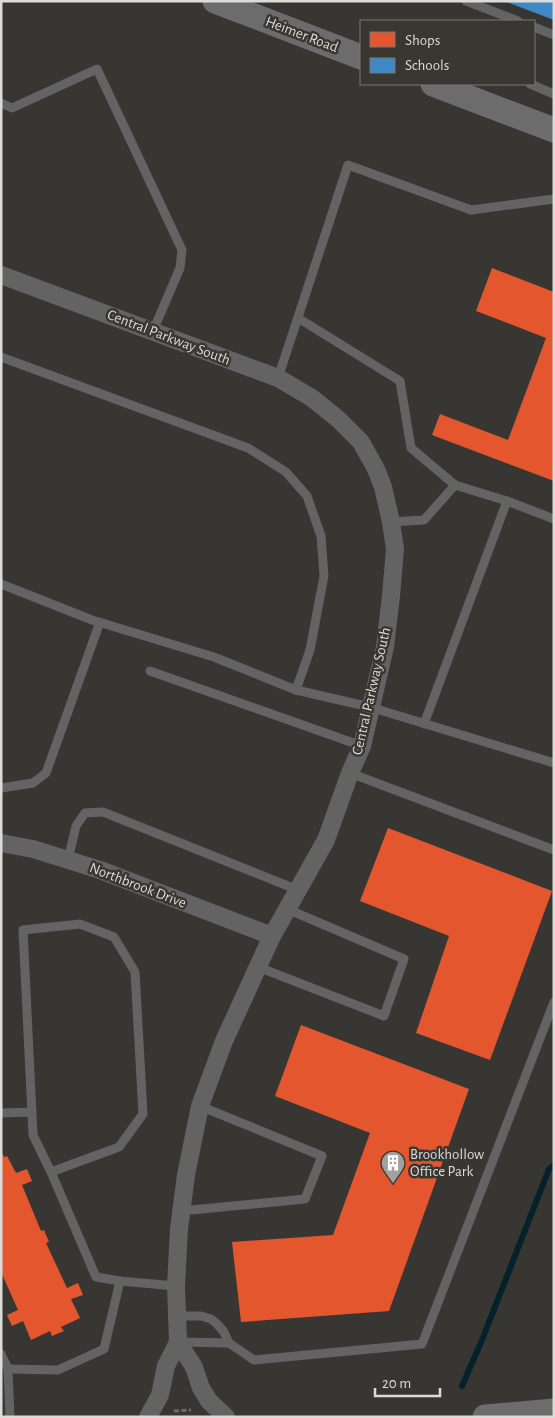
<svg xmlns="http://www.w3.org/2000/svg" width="555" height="1418" font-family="'Alegreya Sans',sans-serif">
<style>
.shops{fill:#e4572e}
.schools{fill:#3f88c5}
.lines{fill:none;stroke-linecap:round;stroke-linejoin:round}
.stream{stroke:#05222b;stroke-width:6}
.path{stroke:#6d6c6c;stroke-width:3;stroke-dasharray:5 2.5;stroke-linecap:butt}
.lane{stroke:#636363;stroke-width:9}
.street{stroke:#636363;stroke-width:18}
.secondary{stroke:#6d6c6c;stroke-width:25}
.labels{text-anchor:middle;stroke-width:5;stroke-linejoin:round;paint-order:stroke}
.street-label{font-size:15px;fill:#dbdbd8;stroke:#383732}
.poi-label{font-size:15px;fill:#dbdbd8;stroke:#383732;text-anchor:start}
</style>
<rect width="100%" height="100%" fill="#373633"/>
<g class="shops">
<polygon points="492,268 554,292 554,481 432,435 440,414 508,440 546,338 476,311"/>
<polygon points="388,828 552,891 490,1060 416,1033 449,936 360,901"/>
<polygon points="301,1025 469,1089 389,1311 241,1322 232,1242 333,1235 370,1133 275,1096"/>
<polygon points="1,1151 4,1157 7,1156 16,1173 27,1169 32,1181 22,1185 41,1231 44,1230 49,1242 46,1243 67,1288 78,1283 83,1295 71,1299 80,1318 61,1327 64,1331 52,1336 50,1331 31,1340 23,1321 12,1326 7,1315 18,1310 1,1272"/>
</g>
<polygon class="schools" points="504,1 554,1 554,20"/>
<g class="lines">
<polyline class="stream" points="462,1386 482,1340 549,1169 554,1165"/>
<polyline class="path" points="174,1411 191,1410"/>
<g class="lane">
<polyline points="466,1 518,21"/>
<polyline points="534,27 554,35"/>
<polyline points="530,84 554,94"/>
<polyline points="1,103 12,108 97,69 182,250 180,268 153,331"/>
<polyline points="298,318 400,381 411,448 455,485"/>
<polyline points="1,357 248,448 286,472 307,496 321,536 324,576 310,650 296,690"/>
<polyline points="278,378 348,165 471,210 554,199"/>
<polyline points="391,522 424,520 455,485 507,501 554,519"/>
<polyline points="1,584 92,620 214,657 296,690 370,707 554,763"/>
<polyline points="150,671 362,746"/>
<polyline points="424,724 507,501"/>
<polyline points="350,773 554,850"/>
<polyline points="1,788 33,783 46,773 100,622"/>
<polyline points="68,860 76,826 85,813 103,812 298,890"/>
<polyline points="258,967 384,1016 404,959 287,909"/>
<polyline points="1,1113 32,1112"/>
<polyline points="51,1172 33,1135 23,930 80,924 114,937 135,972 143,1114 119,1147 51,1172 96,1277 120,1281 176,1286"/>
<polyline points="181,1211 305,1199 322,1156 200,1106"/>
<polyline points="176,1316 201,1316 211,1319 217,1324 224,1332 229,1343 254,1360 422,1344 554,1002"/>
<polyline points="178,1342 229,1343"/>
<polyline points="1,1354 8,1369 10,1417"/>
<polyline points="8,1369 58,1370 104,1349 120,1281"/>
</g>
<g class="street">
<polyline points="1,275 278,378 312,398 338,419 361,442 376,469 383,487 391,522 395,549 391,596 385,647 362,746 350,773 326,840 272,936 224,1041 200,1106 186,1175 179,1229 176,1286 178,1342 194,1367 201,1388 209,1401 226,1417"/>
<polyline points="1,843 33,849 100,870 272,936"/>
<polyline points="148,1417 160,1395 166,1366 178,1342"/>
</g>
<g class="secondary">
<polyline points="215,1 361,57"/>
<polyline points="433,84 554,130"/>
<polyline points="485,1417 554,1411"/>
</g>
</g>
<defs>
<symbol id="building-pin" viewBox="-11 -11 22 30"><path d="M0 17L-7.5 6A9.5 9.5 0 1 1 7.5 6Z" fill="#a2a19e" stroke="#383732"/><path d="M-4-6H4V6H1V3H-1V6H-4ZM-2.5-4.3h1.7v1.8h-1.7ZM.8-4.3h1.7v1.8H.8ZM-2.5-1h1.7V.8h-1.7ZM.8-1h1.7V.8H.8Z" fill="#fff"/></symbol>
</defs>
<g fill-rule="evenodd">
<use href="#building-pin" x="379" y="1149" width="28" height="38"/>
</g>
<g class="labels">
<g class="street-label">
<text transform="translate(302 34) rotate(21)" y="5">Heimer Road</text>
<text transform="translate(169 337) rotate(21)" y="5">Central Parkway South</text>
<text transform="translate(371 691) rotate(-77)" y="5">Central Parkway South</text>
<text transform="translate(138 885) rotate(21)" y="5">Northbrook Drive</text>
</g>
<g class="poi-label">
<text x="410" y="1159">Brookhollow<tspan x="410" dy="17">Office Park</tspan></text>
</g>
</g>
<rect width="555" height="1418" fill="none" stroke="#dbdbd8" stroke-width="5"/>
<rect x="360" y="20" width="175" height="65" fill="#383732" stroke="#797974"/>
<rect x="370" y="32" width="25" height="15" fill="#e4572e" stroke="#797974"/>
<text x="405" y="45" font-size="15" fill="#dbdbd8">Shops</text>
<rect x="370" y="58" width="25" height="15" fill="#3f88c5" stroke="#797974"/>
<text x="405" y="70" font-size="15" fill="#dbdbd8">Schools</text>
<path d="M375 1388v8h65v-8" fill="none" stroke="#dbdbd8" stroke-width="2.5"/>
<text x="382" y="1388" font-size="15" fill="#dbdbd8" stroke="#383732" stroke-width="4" paint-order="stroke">20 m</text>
</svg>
